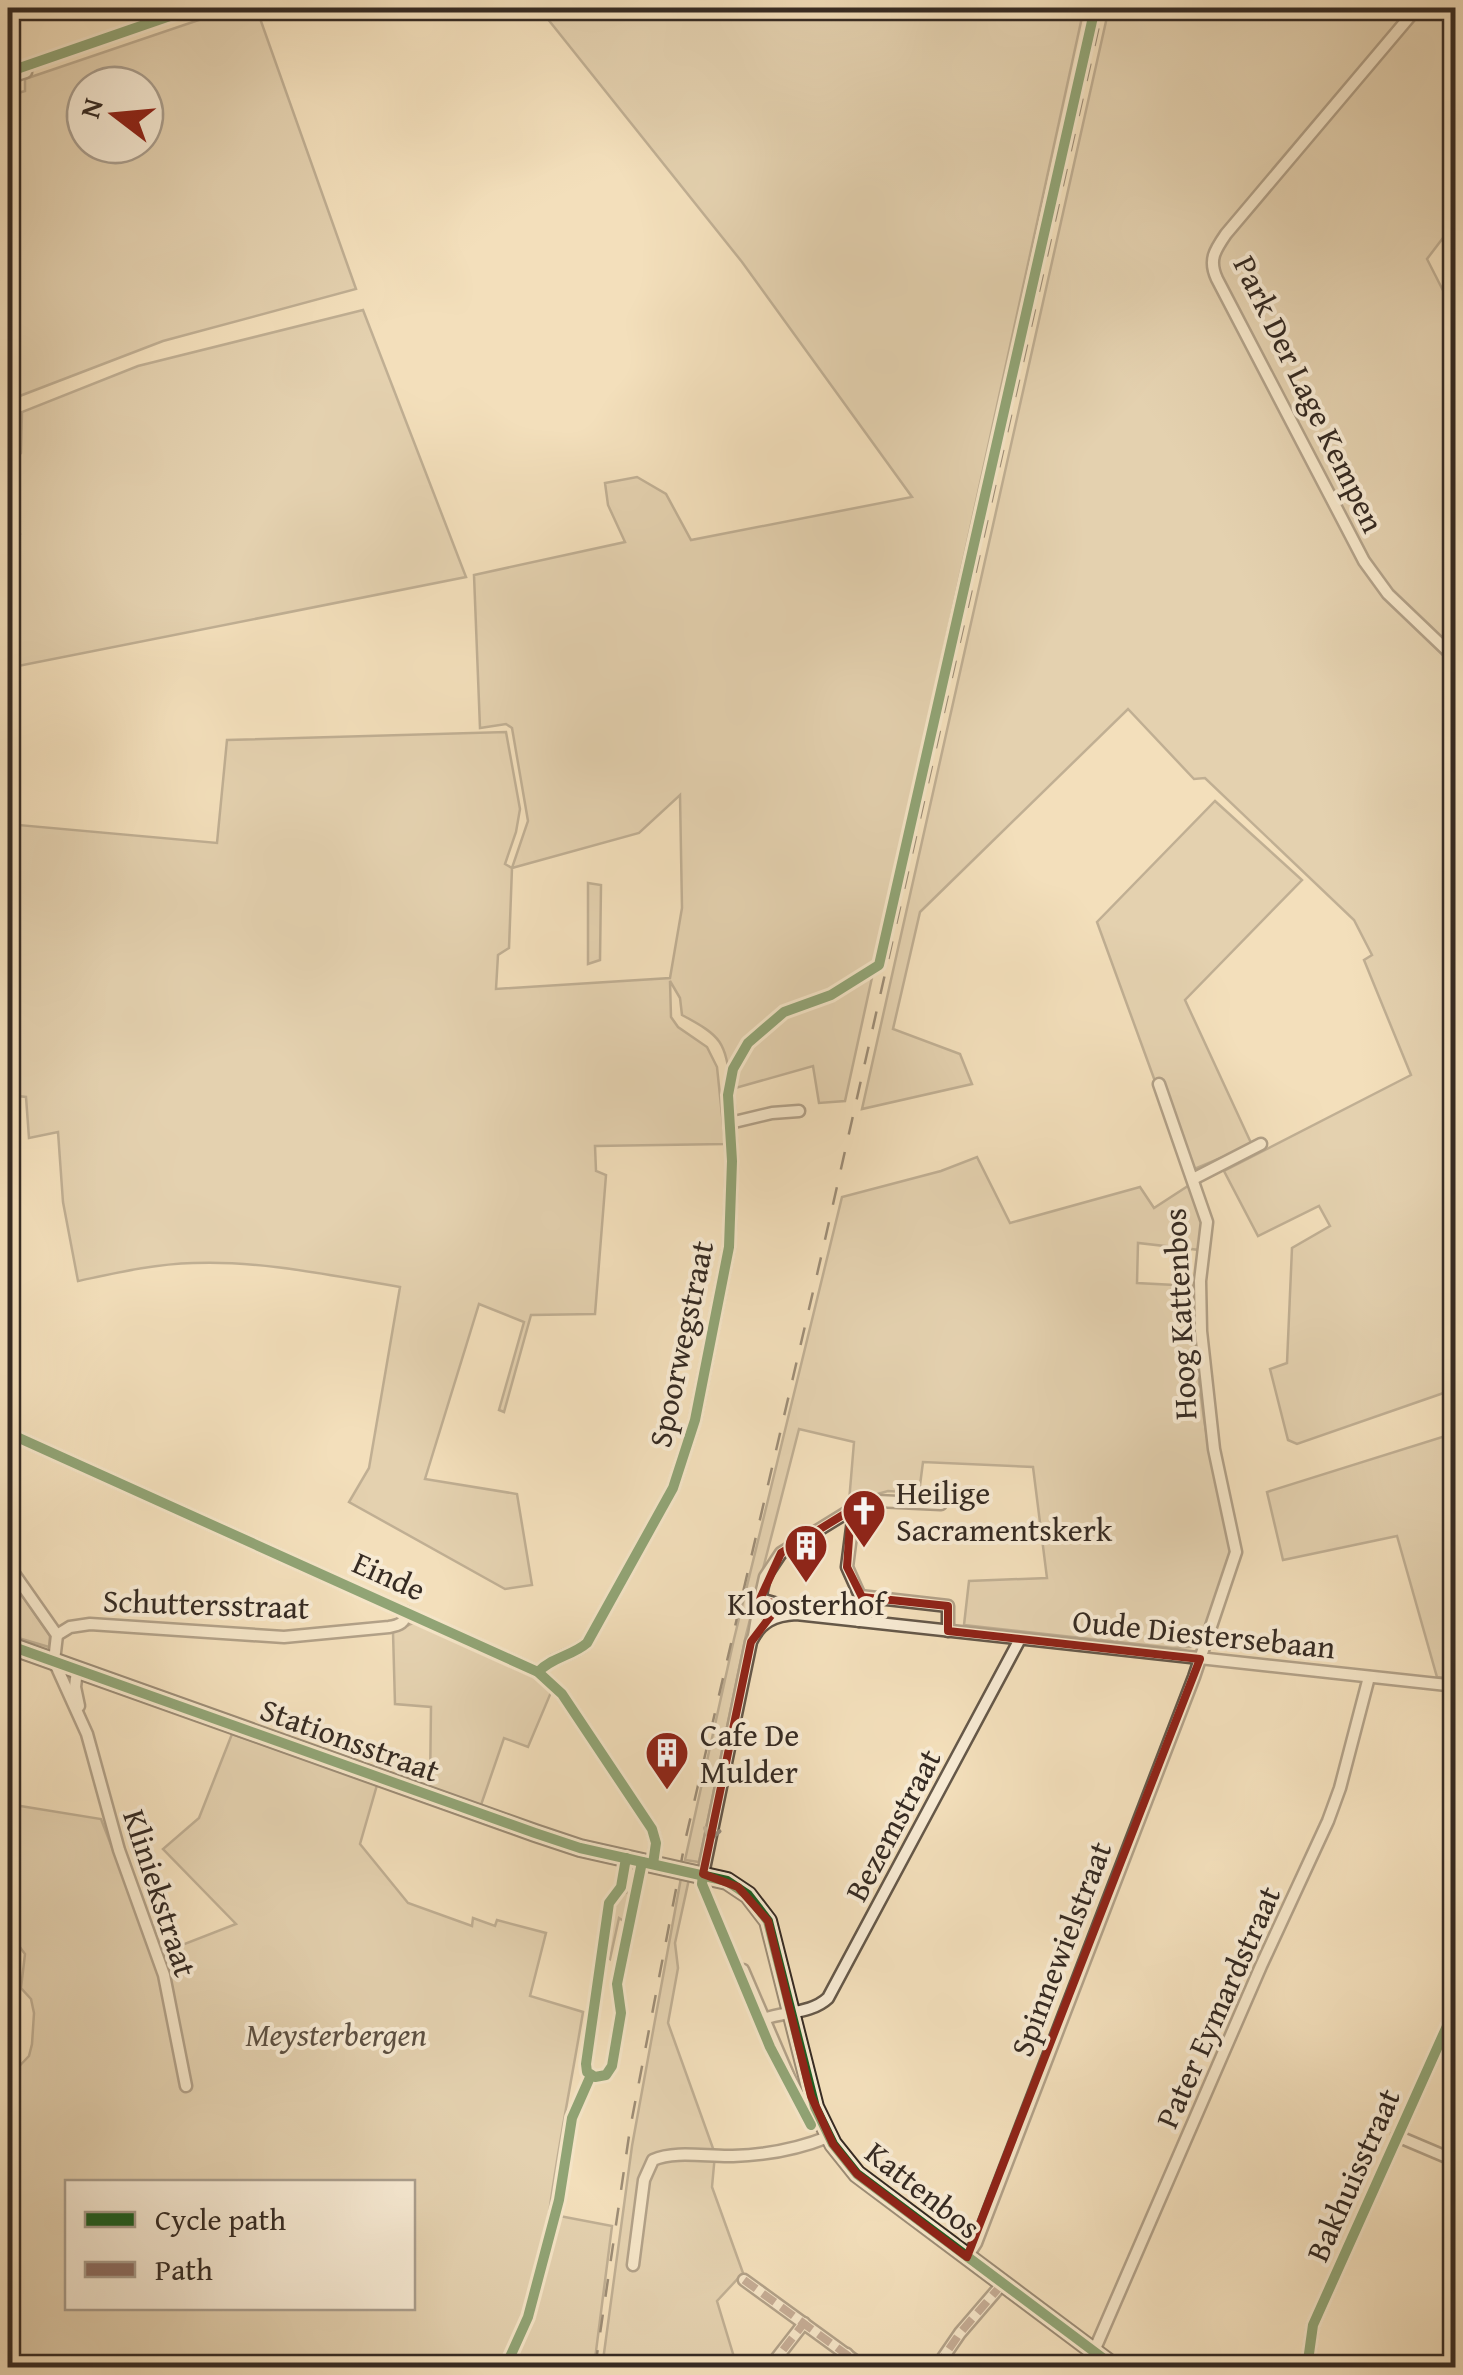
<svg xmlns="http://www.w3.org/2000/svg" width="1463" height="2375" font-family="'Gentium Book Plus',serif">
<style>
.green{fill:#d3c0a1;stroke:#847662;stroke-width:2.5;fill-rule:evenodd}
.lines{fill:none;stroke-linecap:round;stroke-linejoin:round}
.minor-casing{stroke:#655849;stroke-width:15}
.secondary-casing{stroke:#362b23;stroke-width:20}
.minor{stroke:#f7ead3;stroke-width:10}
.secondary{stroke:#f7ead3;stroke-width:15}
.rail{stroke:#362b23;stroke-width:2.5;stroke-dasharray:18 18;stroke-linecap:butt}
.quiet{stroke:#8d6e63;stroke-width:8;stroke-dasharray:15 8;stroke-linecap:butt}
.cycleway-casing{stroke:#f7ead3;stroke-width:16}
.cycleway{stroke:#1b5e20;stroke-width:10}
.oneway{stroke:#968a7b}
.marked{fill:none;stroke:#8f2418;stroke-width:8;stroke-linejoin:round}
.labels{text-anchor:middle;stroke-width:8;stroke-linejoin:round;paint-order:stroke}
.street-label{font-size:32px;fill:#362b23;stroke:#f7ead3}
.poi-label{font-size:32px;fill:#362b23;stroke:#f7ead3;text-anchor:start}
.park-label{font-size:32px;font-style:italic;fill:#5d5042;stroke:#f7ead3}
</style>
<rect width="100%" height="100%" fill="#f3dfbb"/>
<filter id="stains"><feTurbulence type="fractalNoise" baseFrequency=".002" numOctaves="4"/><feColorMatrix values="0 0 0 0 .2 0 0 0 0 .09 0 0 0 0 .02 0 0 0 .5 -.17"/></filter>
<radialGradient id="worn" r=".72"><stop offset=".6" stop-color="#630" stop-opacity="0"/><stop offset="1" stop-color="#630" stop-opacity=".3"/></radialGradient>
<g class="green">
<path d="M234,8H260L257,10L356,289L163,341L17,397L8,370V96L25,91V79ZM85,85H145V145H85Z"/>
<path d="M539,8H1084L845,1101L819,1103L813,1066L732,1089C724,1042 725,1038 682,1015L680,998L670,981L671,1017L678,1027L707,1047L717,1067L725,1144L595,1146L596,1171L606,1175L595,1314L531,1315L504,1412L499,1410L524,1322L479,1304L425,1479L517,1494L532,1585L505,1589L349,1502L369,1468L400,1287C333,1276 261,1260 193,1263C154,1264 116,1273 78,1281L63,1202L58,1132L29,1138L26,1097L8,1095V824L217,843L227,740L506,732L520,809L516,832L505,864L512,868L528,821L512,728L506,724L480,728L474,575L625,542L608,505L605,483L637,477L666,494L691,540L912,497L742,262ZM680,795L682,908L670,978L496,989L498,955L509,948L512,868L639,833Z"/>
<polygon points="1109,8 1455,8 1455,222 1427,259 1456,316 1455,1389 1297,1444 1288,1440 1270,1369 1287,1363 1292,1248 1330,1226 1319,1206 1258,1236 1224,1171 1411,1075 1364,960 1372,955 1354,920 1205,778 1194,779 1128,709 920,912 893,1029 960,1054 972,1084 862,1109"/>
<polygon points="363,310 466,577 8,668 8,538 20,534 8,468 21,453 22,412 138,366"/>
<polygon points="1215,801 1302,880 1185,1000 1252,1145 1192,1170 1156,1084 1097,922"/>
<polygon points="588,883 601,885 600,960 588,964"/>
<path d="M977,1157L1010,1223L1140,1187L1154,1208L1191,1184L1202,1220L1200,1250L1138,1243L1137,1283L1194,1286C1193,1374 1209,1461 1230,1545L1229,1558L1200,1641L1191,1647L1173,1648L964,1625L969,1581L1047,1578L1033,1467L923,1462L919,1493L888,1491L849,1502L854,1442L799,1429L746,1635L699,1862L685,1860L734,1639L842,1197L941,1171Z"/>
<polygon points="1455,1433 1456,1433 1455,1679 1437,1677 1397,1536 1283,1560 1267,1492"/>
<polygon points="8,1575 50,1636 49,1647 8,1635"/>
<polygon points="415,1622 532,1674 552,1690 528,1747 504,1738 481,1805 430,1787 431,1707 395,1704 393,1632"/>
<path d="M232,1734L377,1785L360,1844L408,1903L472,1926L473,1918L495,1926L497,1920L546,1933L530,1996L583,2012C572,2079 558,2146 549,2214L612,2226L594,2367H8V2078L29,2056L32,2044L34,2013L31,1999L21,1988L25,1954L8,1931V1804L101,1819L154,1956L236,1924L163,1849L199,1818ZM68,2182H412V2308H68Z"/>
<polygon points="681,1878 689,1879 675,1943 678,1968 668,2023 715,2154 712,2187 743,2273 717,2301 737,2367 602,2368 632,2146"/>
<polygon points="627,1892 630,1896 625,1922 619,1918 610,1959 604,1954 613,1911 620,1895"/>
</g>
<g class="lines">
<defs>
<g id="minor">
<path d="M1417,8L1226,234C1215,250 1208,260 1217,279L1364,561L1388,594L1456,659"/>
<polyline points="8,78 26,72"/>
<polyline points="730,1123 772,1113 799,1111"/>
<polyline points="1193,1179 1261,1144"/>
<polyline points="8,1433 538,1672 562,1694 652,1829 656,1843 653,1864"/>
<polyline points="851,1510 853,1520 847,1567 860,1596"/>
<polyline points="8,1565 57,1635 54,1661 87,1734 119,1850 164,1975 186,2086"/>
<polyline points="778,1615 774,1603 760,1599 765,1577 781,1553 851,1510 877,1501 941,1504"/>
<polyline points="859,1621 860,1596 948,1606 948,1631"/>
<path d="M57,1635L70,1627L90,1624L284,1637L389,1627C400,1625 405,1623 406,1612"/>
<polyline points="754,1636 760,1599"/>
<polyline points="77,1670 75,1687 79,1706"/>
<path d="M538,1672C554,1656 572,1656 587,1643L673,1488L695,1420L729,1247L732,1161L728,1095"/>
<path d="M703,1874L751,1642C760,1622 775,1615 796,1614L1456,1686"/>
<polyline points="743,1970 798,2098"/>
<path d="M764,2019C785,2011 811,2014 828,1998L1020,1639"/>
<polyline points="1397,2136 1456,2161"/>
<polyline points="967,2257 976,2243 1194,1677 1236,1552 1214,1449 1201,1331 1200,1281 1207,1222 1159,1084"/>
<path d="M633,2265L644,2180L653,2160C675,2150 708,2157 733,2156C766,2155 798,2149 828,2137"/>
<polyline points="744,2280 865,2368"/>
<polyline points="1094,2351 1261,1966 1328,1821 1340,1788 1369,1677"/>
<polyline points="769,2368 804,2323"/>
<polyline points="837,2368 847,2354"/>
<polyline points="936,2368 960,2333 1003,2283"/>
<polyline points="1307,2368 1313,2325 1456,2006"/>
</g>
<polyline id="secondary" points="8,1645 535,1833 580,1848 727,1881 748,1895 768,1921 815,2107 833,2144 857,2174 1116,2368"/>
</defs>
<use href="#minor" class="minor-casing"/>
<use href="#secondary" class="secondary-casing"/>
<use href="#minor" class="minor"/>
<use href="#secondary" class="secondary"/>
<polyline class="rail" points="595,2368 630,2129 686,1837 822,1253 1103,8"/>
<g class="quiet">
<polyline points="744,2280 865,2368"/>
<polyline points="769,2368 804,2323"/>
<polyline points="936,2368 960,2333 1003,2283"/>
</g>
<defs>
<g id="cycleway">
<polyline points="8,72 193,8"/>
<polyline points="8,1433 538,1672 562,1694 652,1829 656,1843 653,1864"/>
<polyline points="8,1645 535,1833 580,1848 727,1881 748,1895 768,1921 815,2107 833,2144 857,2174 1116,2368"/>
<path d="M538,1672C554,1656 572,1656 587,1643L673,1488L695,1420L729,1247L732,1161L728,1095L733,1069L748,1043L784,1012L831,995L879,965L1095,8"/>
<polyline points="626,1858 621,1887 609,1903 586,2064 587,2072 595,2077 606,2075 612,2066 621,2013 617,1984 642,1862"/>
<polyline points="703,1874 702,1884 770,2047 811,2125"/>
<polyline points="505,2368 528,2317 559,2200 572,2118 591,2075"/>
<polyline points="1307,2368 1313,2325 1456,2006"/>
</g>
</defs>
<use href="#cycleway" class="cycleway-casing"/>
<use href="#cycleway" class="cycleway"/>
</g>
<defs><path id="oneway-shaft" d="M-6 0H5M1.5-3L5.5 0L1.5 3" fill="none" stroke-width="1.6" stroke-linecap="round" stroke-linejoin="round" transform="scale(2.5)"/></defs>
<use class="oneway" href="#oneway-shaft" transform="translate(713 1826) rotate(102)"/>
<path d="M0 0H1463V2375H0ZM851,1510L847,1567L862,1597L948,1606V1631L1200,1659L967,2257L857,2174L833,2144L811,2096L768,1921L738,1887L703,1874L751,1642L779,1605L760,1599L781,1553Z" fill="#f3dfbb" fill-opacity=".55" fill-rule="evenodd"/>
<path class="marked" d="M851,1510L847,1567L862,1597L948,1606V1631L1200,1659L967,2257L857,2174L833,2144L811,2096L768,1921L738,1887L703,1874L751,1642L779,1605L760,1599L781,1553Z"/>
<defs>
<symbol id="church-pin" viewBox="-11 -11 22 30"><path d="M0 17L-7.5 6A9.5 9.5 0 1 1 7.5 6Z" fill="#8f2418" stroke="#f7ead3"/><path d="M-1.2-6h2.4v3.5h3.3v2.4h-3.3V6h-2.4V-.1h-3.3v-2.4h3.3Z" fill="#fff"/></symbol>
<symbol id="building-pin" viewBox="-11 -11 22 30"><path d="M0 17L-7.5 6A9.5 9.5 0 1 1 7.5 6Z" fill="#8f2418" stroke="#f7ead3"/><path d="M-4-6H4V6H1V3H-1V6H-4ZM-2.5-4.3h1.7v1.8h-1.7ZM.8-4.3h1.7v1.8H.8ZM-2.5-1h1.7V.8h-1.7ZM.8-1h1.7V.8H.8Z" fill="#fff"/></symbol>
</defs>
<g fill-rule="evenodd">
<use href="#church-pin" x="839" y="1486" width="50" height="68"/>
<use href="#building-pin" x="781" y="1521" width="50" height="68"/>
<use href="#building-pin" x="642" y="1728" width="50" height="68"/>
</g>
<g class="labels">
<g class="street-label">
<text transform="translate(1309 394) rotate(64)" y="11">Park Der Lage Kempen</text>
<text transform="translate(1180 1314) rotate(-93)" y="11">Hoog Kattenbos</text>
<text transform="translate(681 1344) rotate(-78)" y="11">Spoorwegstraat</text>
<text transform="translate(389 1576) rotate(24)" y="11">Einde</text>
<text transform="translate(206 1604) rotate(2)" y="11">Schuttersstraat</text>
<text transform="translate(1204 1634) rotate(6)" y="11">Oude Diestersebaan</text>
<text transform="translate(350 1740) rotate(20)" y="11">Stationsstraat</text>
<text transform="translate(893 1825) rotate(-62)" y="11">Bezemstraat</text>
<text transform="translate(160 1893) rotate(72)" y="11">Kliniekstraat</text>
<text transform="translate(1061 1949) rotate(-69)" y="11">Spinnewielstraat</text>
<text transform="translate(1218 2007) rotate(-66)" y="11">Pater Eymardstraat</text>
<text transform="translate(1353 2175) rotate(-66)" y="11">Bakhuisstraat</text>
<text transform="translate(923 2190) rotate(38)" y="11">Kattenbos</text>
</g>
<g class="poi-label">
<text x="896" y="1504">Heilige<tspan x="896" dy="37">Sacramentskerk</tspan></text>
<text x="806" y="1615" text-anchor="middle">Kloosterhof</text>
<text x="700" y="1746">Cafe De<tspan x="700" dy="37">Mulder</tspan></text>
</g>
<g class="park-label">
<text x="336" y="2046">Meysterbergen</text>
</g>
</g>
<rect width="1463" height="2375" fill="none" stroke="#f3dfbb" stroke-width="40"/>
<rect x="10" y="10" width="1443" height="2355" fill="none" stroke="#362b23" stroke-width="5"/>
<rect x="20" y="20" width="1423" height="2335" fill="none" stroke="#362b23" stroke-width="2.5"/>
<rect x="65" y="2180" width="350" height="130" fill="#f7ead3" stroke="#aa9e8d" stroke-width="2.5"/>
<rect x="85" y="2212" width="50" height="15" fill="#1b5e20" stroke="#aa9e8d" stroke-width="2.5"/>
<text x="155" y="2230" font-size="30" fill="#362b23">Cycle path</text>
<rect x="85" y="2262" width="50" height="15" fill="#8d6e63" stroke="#aa9e8d" stroke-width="2.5"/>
<text x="155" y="2280" font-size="30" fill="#362b23">Path</text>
<g transform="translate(115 115) rotate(286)"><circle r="48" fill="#f7ead3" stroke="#aa9e8d" stroke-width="2.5"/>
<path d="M0-8L18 38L0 25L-18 38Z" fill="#8f2418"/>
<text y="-15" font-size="28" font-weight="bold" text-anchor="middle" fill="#362b23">N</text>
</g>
<rect width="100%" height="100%" filter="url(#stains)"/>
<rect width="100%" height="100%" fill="url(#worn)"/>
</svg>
